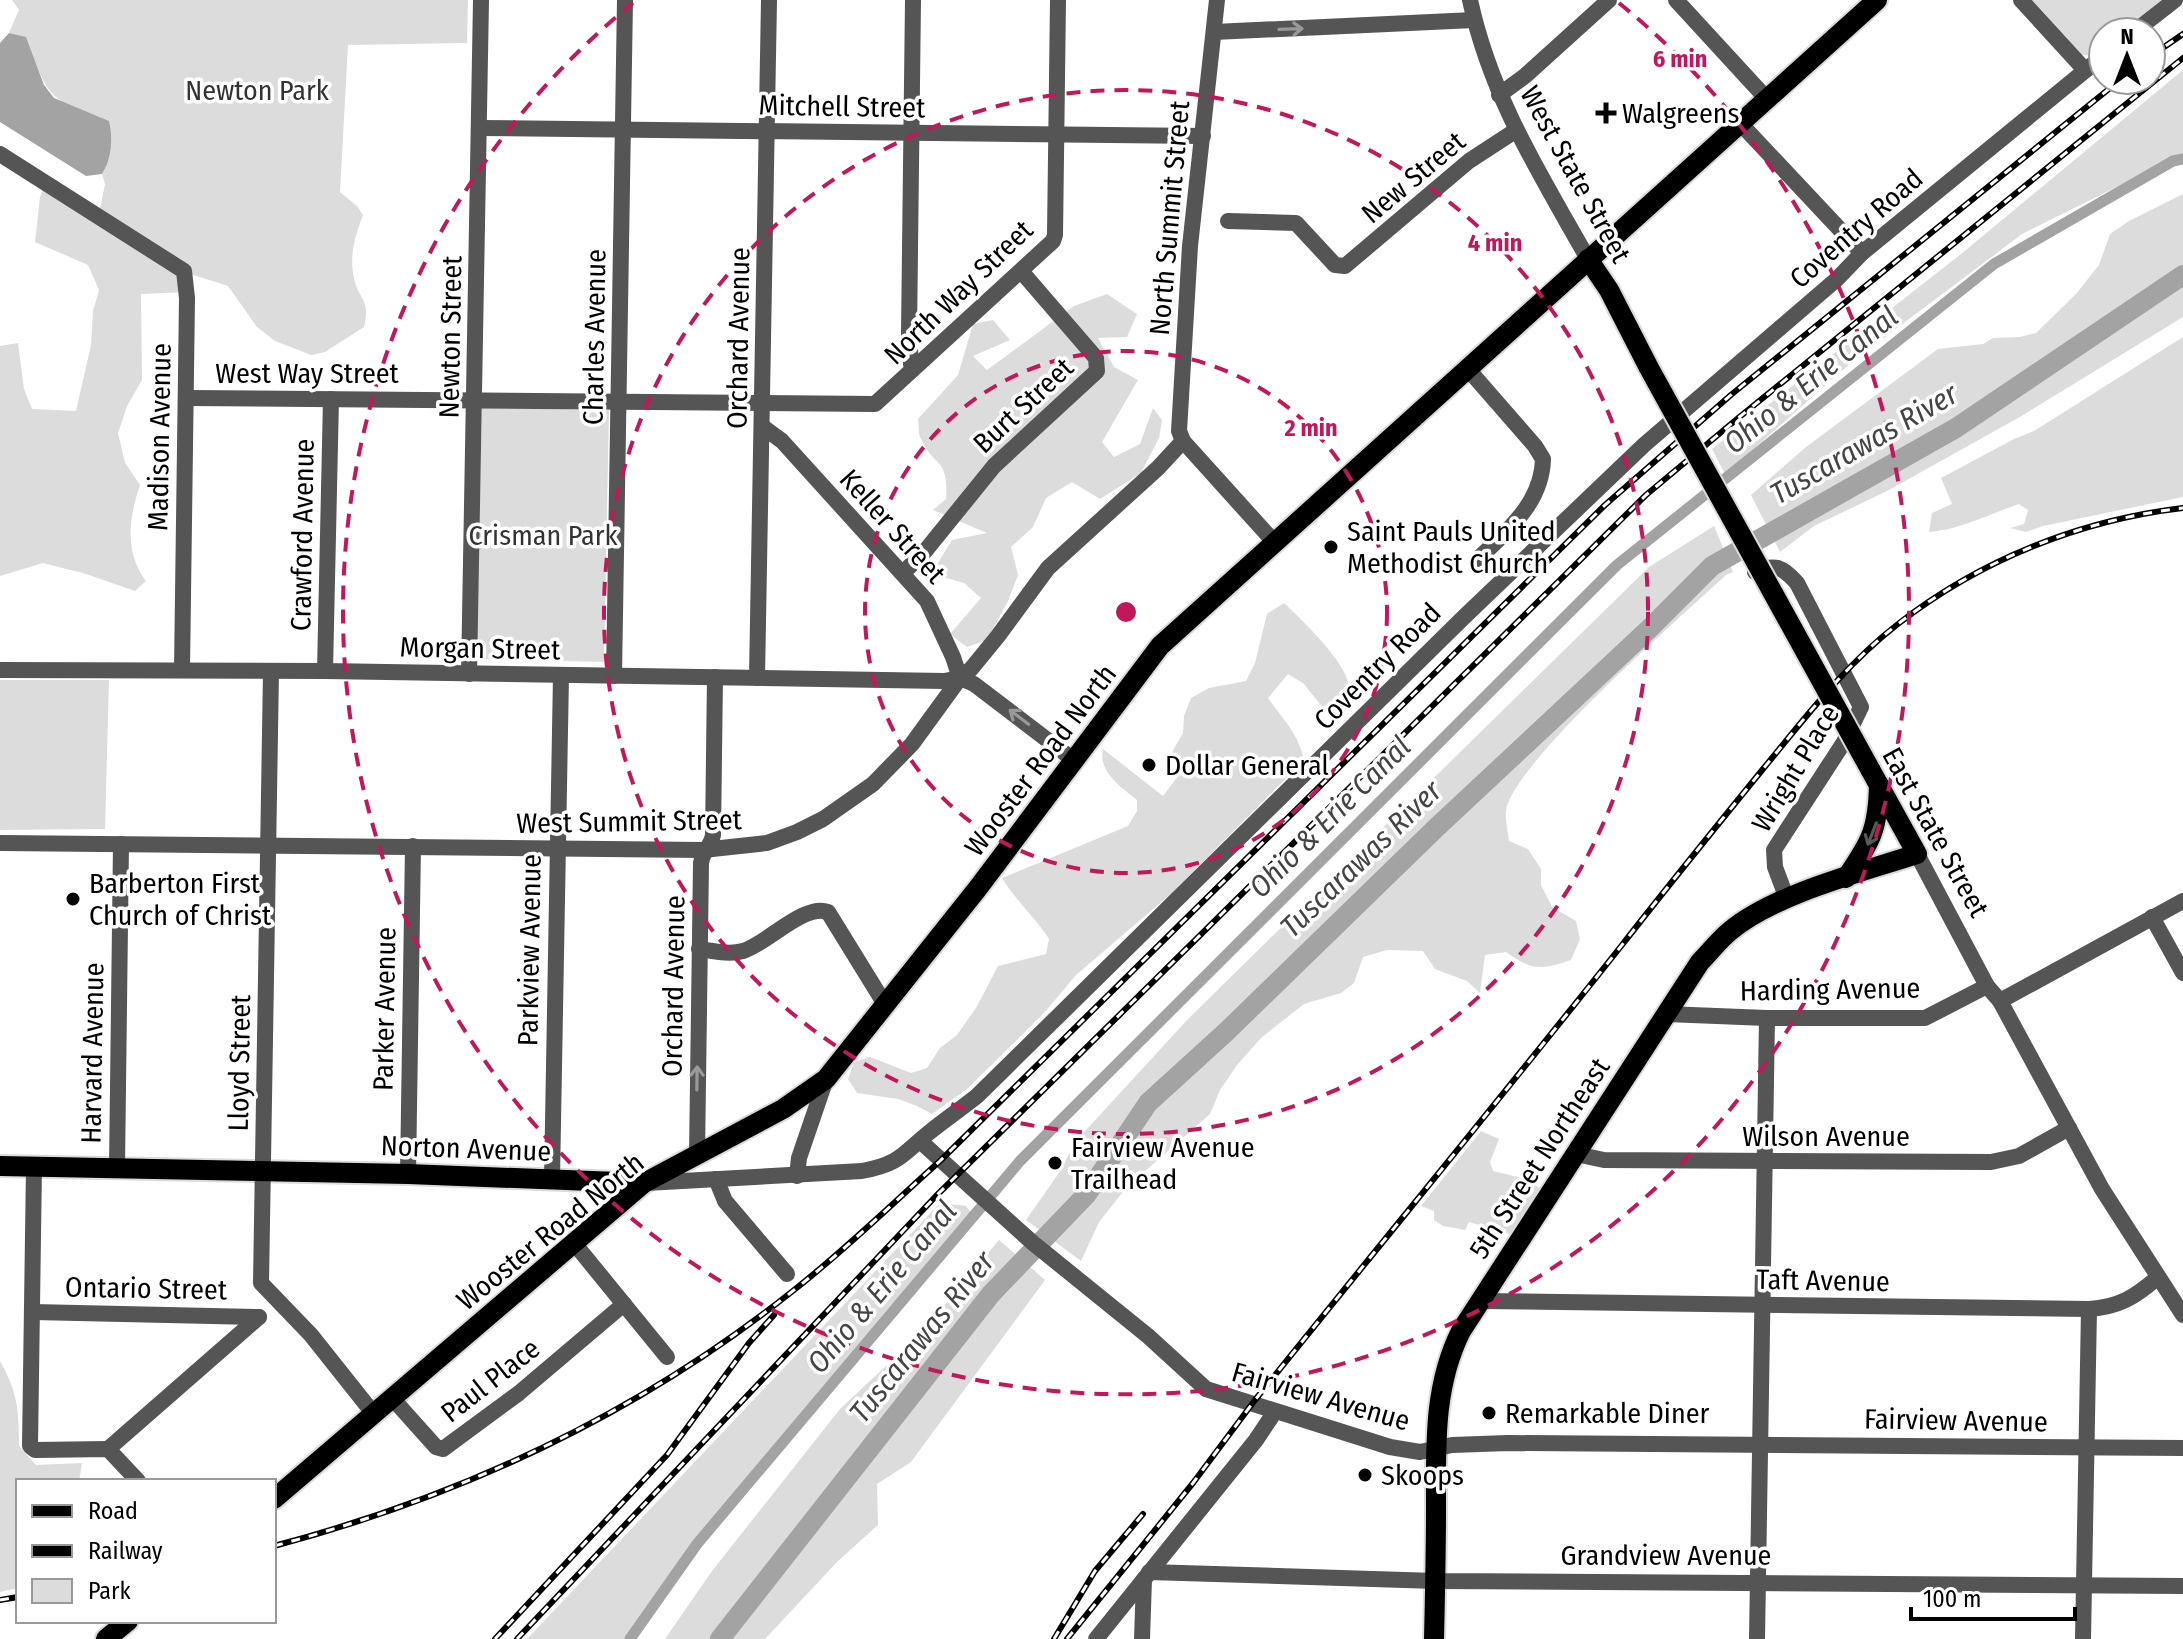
<svg xmlns="http://www.w3.org/2000/svg" width="2183" height="1639" font-family="'Fira Sans Condensed',sans-serif">
<style>
.green{fill:#dcdcdc}
.water{fill:#a3a3a3}
.lines{fill:none;stroke-linecap:round;stroke-linejoin:round}
.canal{stroke:#a3a3a3;stroke-width:11}
.river{stroke:#a3a3a3;stroke-width:20}
.major-casing{stroke:#dbdbdb;stroke-width:24}
.minor{stroke:#555;stroke-width:16}
.major{stroke:#000;stroke-width:20}
.rail-casing{stroke:#000;stroke-width:6}
.rail{stroke:#fff;stroke-width:3;stroke-dasharray:9;stroke-linecap:butt}
.major-bridge-casing{stroke:#dbdbdb;stroke-width:24;stroke-linecap:butt}
.major-bridge{stroke:#000;stroke-width:20}
.oneway{stroke:#999}
.oneway2{stroke:#595959}
.ring{fill:none;stroke:#c2185b;stroke-width:4;stroke-dasharray:14 10}
.poi-dot{fill:#000;stroke:#fff;stroke-width:3}
.labels{text-anchor:middle;stroke-width:7;stroke-linejoin:round;paint-order:stroke}
.park-label{font-size:28px;fill:#333;stroke:#fff}
.street-label{font-size:28px;fill:#000;stroke:#fff}
.poi-label{font-size:28px;fill:#000;stroke:#fff;text-anchor:start}
.water-label{font-size:30px;font-style:italic;fill:#444;stroke:#fff}
.centre{fill:#c2185b;stroke:#fff;stroke-width:4}
.ring-label{font-size:24px;text-anchor:middle;font-weight:bold;fill:#c2185b;stroke:#fff;stroke-width:7;stroke-linejoin:round;paint-order:stroke}
</style>
<rect width="100%" height="100%" fill="#fff"/>
<g class="green">
<path d="M12,0H468L467,43L348,45L340,192L357,206L363,215C355,236 349,255 354,278C358,300 371,297 364,327L325,352L311,355L275,341L257,327L228,286L184,272L187,292L141,294L142,380L127,406L118,433L125,463L140,485C129,517 124,552 146,581L135,591L86,574L43,563L0,576V346L18,343L24,389L32,409L76,411L91,345L93,311L99,290L88,265L35,242L40,197L46,181L99,214L105,184L102,174L106,167L101,117C44,101 46,88 26,38L9,33L19,10Z"/>
<path d="M2027,0H2163L2123,32H2103V48C2095,55 2090,57 2079,54Z"/>
<polygon points="2183,70 2183,154 2022,234 1852,362 1725,474 1712,449 1961,254"/>
<polygon points="2183,194 2183,317 2018,418 1889,490 1814,526 1780,552 1751,495 1806,447 1938,349 1983,344 1993,338 2020,337 2036,333 2076,294 2099,265 2110,234 2129,221"/>
<path d="M1107,294L1137,314L1127,337L1098,338L1114,367L1138,380L1102,442L1114,457L1140,444L1153,408L1162,420L1159,438L1141,473L1100,499L1072,482L1046,498L1033,527L1011,547L1018,575L1008,601L987,640L967,647L950,634L981,598L964,583L943,577L936,566L952,540L987,533L933,510L946,499C949,457 934,468 921,439C918,434 919,425 918,419L958,375L973,324L993,320L1010,340L973,356L987,370L1074,306Z"/>
<path d="M2183,337V497L2043,526L2026,532L2010,528L2024,524L2028,510L2019,504C1989,514 1959,530 1929,532L1932,513L1952,504L1941,478L2014,439L2034,431Z"/>
<polygon points="482,408 609,410 604,662 476,659"/>
<path d="M1714,526L1733,572L1726,575C1685,613 1511,765 1506,811C1505,820 1508,832 1509,841L1528,849L1541,869V885L1552,907L1576,921L1580,939L1571,960C1541,970 1532,971 1506,952L1485,955L1480,993L1467,981L1435,969L1423,951L1387,950L1363,957L1354,983L1341,993L1304,1004L1262,1037L1237,1065L1220,1090L1210,1114L1126,1188L1099,1222L1081,1261L1026,1220L1061,1170L1075,1142L1189,1018L1649,567Z"/>
<path d="M1284,603C1303,621 1344,660 1349,685C1350,691 1348,700 1347,705L1331,718L1304,684L1288,674L1268,698C1283,719 1299,735 1304,760L1172,893L1076,975L1044,1013L967,1089L932,1114L917,1106L898,1099L857,1093L848,1079L854,1062L870,1057L911,1073L927,1068L940,1048L957,1035L976,1008L998,966L1046,954L1049,939C1035,917 1016,901 1002,878L1128,826L1137,811V800C1121,787 1098,772 1103,749L1163,796L1182,771L1168,759L1183,733L1184,716L1191,698L1209,688L1246,681L1255,663L1267,614Z"/>
<polygon points="0,680 109,680 105,829 0,830"/>
<polygon points="1481,1131 1499,1139 1490,1162 1493,1171 1522,1178 1542,1189 1517,1233 1510,1234 1469,1222 1465,1230 1443,1226 1434,1220 1434,1211 1421,1206"/>
<polygon points="940,1203 966,1206 974,1217 697,1544 630,1639 527,1639"/>
<polygon points="999,1240 1045,1280 911,1462 877,1484 878,1525 838,1561 765,1639 665,1639 712,1571 840,1409 921,1333"/>
<path d="M0,1361C18,1393 19,1411 19,1446L36,1465L82,1463L79,1481H18V1588L0,1592Z"/>
</g>
<path class="water" d="M9,33L26,37L44,85L54,98L109,121C113,137 112,159 102,174L86,176L0,122V43Z"/>
<g class="lines">
<polyline class="canal" points="630,1639 697,1544 1020,1161 1617,565 1994,264 2173,161 2183,159"/>
<polyline class="river" points="720,1639 991,1294 1087,1194 1148,1103 1226,1032 1437,827 1649,629 1712,566 1956,428 2183,275"/>
<defs>
<g id="major">
<polyline points="1588,259 1609,290 1649,368"/>
<path d="M1846,878C1871,842 1878,829 1879,785"/>
<polyline points="0,1166 408,1174 644,1183"/>
<polyline points="274,1499 644,1183 783,1109 826,1079 978,888 1160,646 1877,0"/>
<polyline points="106,1639 128,1621"/>
<path d="M1434,1639C1435,1595 1436,1552 1436,1508C1436,1447 1433,1387 1461,1331L1700,962C1710,952 1719,940 1730,931C1774,894 1862,872 1917,854L1870,769"/>
</g>
</defs>
<use href="#major" class="major-casing"/>
<g class="minor">
<polyline points="1217,0 1190,246 1179,431 1183,441 1275,543"/>
<path d="M1470,0C1491,97 1540,174 1588,259"/>
<polyline points="1676,0 1766,98"/>
<polyline points="2021,0 2085,70"/>
<polyline points="1214,32 1474,20"/>
<polyline points="2134,32 2175,0"/>
<polyline points="1499,95 1525,76 1609,0"/>
<polyline points="1739,122 1862,253"/>
<polyline points="480,128 1203,136"/>
<polyline points="0,154 184,271 187,298 182,670"/>
<polyline points="1228,221 1296,223 1335,265 1345,266 1469,161 1515,131"/>
<path d="M1467,368L1535,446L1543,459C1542,503 1507,531 1478,559"/>
<polyline points="913,369 911,364 909,333 913,0"/>
<polyline points="186,398 875,404 1053,241 1055,235 1058,0"/>
<polyline points="763,427 782,441 927,601 953,657 960,678"/>
<path d="M1755,572C1775,563 1783,567 1797,583L1861,707L1844,742L1774,850L1775,867L1787,899"/>
<polyline points="903,573 926,550 994,466 1097,371 1096,358 1021,271"/>
<polyline points="0,670 325,671 944,681 960,678 974,684 1075,761"/>
<polyline points="325,671 331,399"/>
<polyline points="271,672 261,1283 311,1335 373,1413"/>
<polyline points="469,674 481,0"/>
<polyline points="614,676 625,0"/>
<polyline points="757,678 769,0"/>
<polyline points="0,843 703,850 767,843 797,832 823,819 873,784 912,744 960,678 971,669 998,636 1048,568 1158,468 1183,441"/>
<polyline points="1917,854 1987,986 2000,1001 2102,1189 2183,1315"/>
<polyline points="2152,917 2183,973"/>
<path d="M699,949C713,951 729,955 743,951C767,944 804,903 828,912L886,1006"/>
<polyline points="2000,1001 2183,901"/>
<polyline points="1666,1014 1767,1018 1925,1018 1987,986"/>
<polyline points="920,1141 1033,1243 1148,1336 1206,1389 1390,1447 1420,1452 1452,1445 1508,1443 2183,1448"/>
<polyline points="1576,1154 1604,1160 1991,1162 2019,1156 2069,1128"/>
<path d="M697,1156L701,863C703,849 711,847 713,835L715,677"/>
<polyline points="34,1166 30,1446 35,1450 108,1449 138,1481"/>
<polyline points="117,1168 121,844"/>
<polyline points="408,1174 413,846"/>
<polyline points="797,1176 799,1158 826,1079"/>
<polyline points="552,1179 561,675"/>
<polyline points="716,1179 725,1201 787,1274"/>
<path d="M646,1183L862,1171C901,1164 903,1153 931,1131C946,1119 962,1108 977,1096L1464,617L1644,445L1837,279L1862,253L2103,56"/>
<polyline points="574,1243 667,1357"/>
<path d="M1480,1301L2089,1309C2119,1307 2135,1297 2157,1278"/>
<polyline points="33,1312 259,1317"/>
<polyline points="393,1399 436,1447 443,1449 519,1393 624,1304"/>
<polyline points="108,1449 259,1317"/>
<polyline points="1149,1572 1436,1581 2183,1586"/>
<polyline points="1096,1639 1256,1440 1274,1413"/>
<polyline points="1142,1639 1144,1579"/>
<polyline points="1757,1639 1767,1018"/>
<polyline points="2083,1639 2089,1309"/>
</g>
<use href="#major" class="major"/>
<defs>
<g id="rail">
<polyline points="2151,56 2183,34"/>
<path d="M274,1546C463,1496 641,1412 794,1290C845,1250 892,1204 940,1161L1605,505L1732,394L2120,80"/>
<polyline points="0,1600 18,1597"/>
<polyline points="495,1639 667,1455 749,1343 774,1315"/>
<polyline points="517,1639 936,1196 1646,495 1737,419 2183,58"/>
<polyline points="1054,1639 1095,1571 1143,1514"/>
<path d="M1067,1639L1193,1483L1255,1400C1377,1248 1501,1098 1622,945C1668,886 1715,828 1763,769C1805,718 1845,665 1898,624C1980,560 2080,520 2183,508"/>
</g>
</defs>
<use href="#rail" class="rail-casing"/>
<use href="#rail" class="rail"/>
<defs>
<polyline id="major-bridge" points="1649,368 1870,769"/>
</defs>
<use href="#major-bridge" class="major-bridge-casing"/>
<use href="#major-bridge" class="major-bridge"/>
</g>
<defs><path id="oneway-shaft" d="M-6 0H5M1.5-3L5.5 0L1.5 3" fill="none" stroke-width="1.6" stroke-linecap="round" stroke-linejoin="round" transform="scale(2)"/></defs>
<g class="oneway">
<use href="#oneway-shaft" transform="translate(1291 29) rotate(-2)"/>
<use href="#oneway-shaft" transform="translate(1019 717) rotate(-143)"/>
<use href="#oneway-shaft" transform="translate(697 1078) rotate(-89)"/>
</g>
<use class="oneway2" href="#oneway-shaft" transform="translate(1872 834) rotate(111)"/>
<g class="ring">
<circle cx="1126" cy="612" r="261"/>
<circle cx="1126" cy="612" r="522"/>
<path d="M1619 3A783 783 0 1 1 633 3"/>
</g>
<g class="poi-dot">
<path d="M1602 101h8v8h8v8h-8v8h-8v-8h-8v-8h8z"/>
<circle cx="1331" cy="547" r="8"/>
<circle cx="1149" cy="765" r="8"/>
<circle cx="73" cy="899" r="8"/>
<circle cx="1055" cy="1163" r="8"/>
<circle cx="1489" cy="1413" r="8"/>
<circle cx="1365" cy="1475" r="8"/>
</g>
<g class="labels">
<g class="park-label">
<text x="257" y="100">Newton Park</text>
<text x="543" y="545">Crisman Park</text>
</g>
<g class="street-label">
<text transform="translate(842 106) rotate(1)" y="10">Mitchell Street</text>
<text transform="translate(1576 174) rotate(61)" y="10">West State Street</text>
<text transform="translate(1413 177) rotate(-40)" y="10">New Street</text>
<text transform="translate(1169 218) rotate(-85)" y="10">North Summit Street</text>
<text transform="translate(1856 228) rotate(-41)" y="10">Coventry Road</text>
<text transform="translate(958 292) rotate(-44)" y="10">North Way Street</text>
<text transform="translate(450 337) rotate(-89)" y="10">Newton Street</text>
<text transform="translate(594 337) rotate(-89)" y="10">Charles Avenue</text>
<text transform="translate(738 338) rotate(-89)" y="10">Orchard Avenue</text>
<text x="307" y="383">West Way Street</text>
<text transform="translate(1023 405) rotate(-43)" y="10">Burt Street</text>
<text transform="translate(159 437) rotate(-89)" y="10">Madison Avenue</text>
<text transform="translate(893 526) rotate(48)" y="10">Keller Street</text>
<text transform="translate(302 535) rotate(-89)" y="10">Crawford Avenue</text>
<text transform="translate(480 648) rotate(1)" y="10">Morgan Street</text>
<text transform="translate(1377 666) rotate(-45)" y="10">Coventry Road</text>
<text transform="translate(1040 760) rotate(-53)" y="10">Wooster Road North</text>
<text transform="translate(1795 768) rotate(-59)" y="10">Wright Place</text>
<text transform="translate(629 821) rotate(-1)" y="10">West Summit Street</text>
<text transform="translate(1936 832) rotate(61)" y="10">East State Street</text>
<text transform="translate(529 950) rotate(-89)" y="10">Parkview Avenue</text>
<text transform="translate(673 986) rotate(-89)" y="10">Orchard Avenue</text>
<text transform="translate(1830 989) rotate(-1)" y="10">Harding Avenue</text>
<text transform="translate(384 1009) rotate(-89)" y="10">Parker Avenue</text>
<text transform="translate(92 1053) rotate(-89)" y="10">Harvard Avenue</text>
<text transform="translate(239 1063) rotate(-89)" y="10">Lloyd Street</text>
<text x="1826" y="1146">Wilson Avenue</text>
<text transform="translate(466 1148) rotate(2)" y="10">Norton Avenue</text>
<text transform="translate(1539 1158) rotate(-57)" y="10">5th Street Northeast</text>
<text transform="translate(550 1231) rotate(-39)" y="10">Wooster Road North</text>
<text transform="translate(1823 1280) rotate(1)" y="10">Taft Avenue</text>
<text transform="translate(146 1288) rotate(1)" y="10">Ontario Street</text>
<text transform="translate(490 1380) rotate(-38)" y="10">Paul Place</text>
<text transform="translate(1321 1396) rotate(16)" y="10">Fairview Avenue</text>
<text transform="translate(1956 1420) rotate(1)" y="10">Fairview Avenue</text>
<text x="1666" y="1565">Grandview Avenue</text>
</g>
<g class="poi-label">
<text x="1622" y="123">Walgreens</text>
<text x="1347" y="541">Saint Pauls United<tspan x="1347" dy="32">Methodist Church</tspan></text>
<text x="1165" y="775">Dollar General</text>
<text x="89" y="893">Barberton First<tspan x="89" dy="32">Church of Christ</tspan></text>
<text x="1071" y="1157">Fairview Avenue<tspan x="1071" dy="32">Trailhead</tspan></text>
<text x="1505" y="1423">Remarkable Diner</text>
<text x="1381" y="1485">Skoops</text>
</g>
<g class="water-label">
<text transform="translate(1811 380) rotate(-39)" y="10">Ohio &amp; Erie Canal</text>
<text transform="translate(1864 444) rotate(-30)" y="10">Tuscarawas River</text>
<text transform="translate(1330 817) rotate(-45)" y="10">Ohio &amp; Erie Canal</text>
<text transform="translate(1361 859) rotate(-44)" y="10">Tuscarawas River</text>
<text transform="translate(882 1287) rotate(-50)" y="10">Ohio &amp; Erie Canal</text>
<text transform="translate(922 1337) rotate(-51)" y="10">Tuscarawas River</text>
</g>
</g>
<circle cx="1126" cy="612" r="12" class="centre"/>
<g class="ring-label">
<text x="1680" y="67">6 min</text>
<text x="1495" y="251">4 min</text>
<text x="1311" y="436">2 min</text>
</g>
<rect x="16" y="1479" width="260" height="144" fill="#ffffff" stroke="#999999" stroke-width="2"/>
<rect x="32" y="1505" width="40" height="12" fill="#000000" stroke="#999999" stroke-width="2"/>
<text x="88" y="1519" font-size="24" fill="#000000">Road</text>
<rect x="32" y="1545" width="40" height="12" fill="#000000" stroke="#999999" stroke-width="2"/>
<text x="88" y="1559" font-size="24" fill="#000000">Railway</text>
<rect x="32" y="1579" width="40" height="24" fill="#dcdcdc" stroke="#999999" stroke-width="2"/>
<text x="88" y="1599" font-size="24" fill="#000000">Park</text>
<g transform="translate(2127 56)"><circle r="38" fill="#ffffff" stroke="#999999" stroke-width="2"/>
<path d="M0-6L14 30L0 20L-14 30Z" fill="#000000"/>
<text y="-12" font-size="22" font-weight="bold" text-anchor="middle" fill="#000000">N</text>
</g>
<path d="M1911 1607v12h164v-12" fill="none" stroke="#000000" stroke-width="4"/>
<text x="1923" y="1607" font-size="24" fill="#000000" stroke="#ffffff" stroke-width="6" paint-order="stroke">100 m</text>
</svg>
